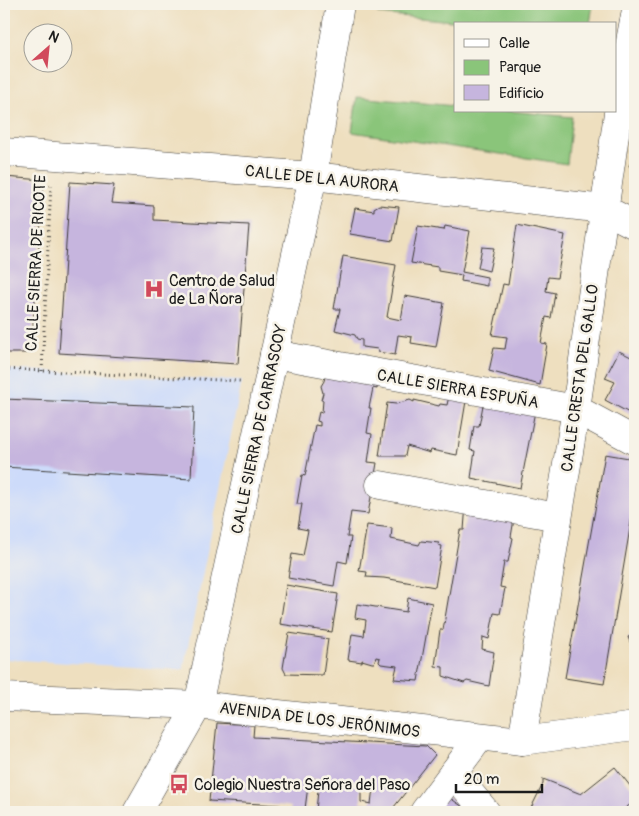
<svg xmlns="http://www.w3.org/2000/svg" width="639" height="816" font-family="Pangolin,sans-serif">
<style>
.built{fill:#cddbfa}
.green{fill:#8ac57a;stroke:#53704b}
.building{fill:#c6b5de;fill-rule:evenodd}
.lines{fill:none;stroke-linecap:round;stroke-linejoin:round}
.minor-casing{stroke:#3c3934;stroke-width:29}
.path{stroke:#3c3934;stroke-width:3;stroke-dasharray:1 4;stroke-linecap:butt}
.minor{stroke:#fff;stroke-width:28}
.labels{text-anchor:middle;stroke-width:5;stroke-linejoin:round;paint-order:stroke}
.street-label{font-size:16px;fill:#1c1c1c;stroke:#f7f3e8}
.poi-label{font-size:16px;fill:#1c1c1c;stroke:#f7f3e8;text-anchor:start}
</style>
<rect width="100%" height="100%" fill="#f7f3e8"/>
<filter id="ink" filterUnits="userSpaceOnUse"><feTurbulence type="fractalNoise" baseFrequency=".02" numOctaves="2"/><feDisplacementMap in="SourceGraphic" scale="10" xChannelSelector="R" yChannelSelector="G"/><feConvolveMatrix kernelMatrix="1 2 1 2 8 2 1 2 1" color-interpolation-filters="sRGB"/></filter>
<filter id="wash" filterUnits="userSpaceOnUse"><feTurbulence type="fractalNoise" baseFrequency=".0096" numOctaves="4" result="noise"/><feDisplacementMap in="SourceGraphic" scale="20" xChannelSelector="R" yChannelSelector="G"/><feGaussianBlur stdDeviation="1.12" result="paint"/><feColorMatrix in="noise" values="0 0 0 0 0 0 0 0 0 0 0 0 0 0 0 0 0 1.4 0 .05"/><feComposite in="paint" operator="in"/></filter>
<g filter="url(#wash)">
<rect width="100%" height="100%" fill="#eedfbf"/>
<polygon class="built" points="4,369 242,381 183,670 4,659"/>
<g class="green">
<polygon points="379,4 593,4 590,24 484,24 378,14"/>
<polygon points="357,97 455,106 455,111 509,111 572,117 567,164 352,132"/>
</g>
<g id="blocks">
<g class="building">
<polygon points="635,154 635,169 629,166"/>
<polygon points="4,177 44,180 31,353 4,353"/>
<polygon points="70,182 114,185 111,203 154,206 154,220 249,225 238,364 59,353"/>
<polygon points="379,205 399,207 393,241 350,234 355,208 374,211 374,208"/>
<polygon points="517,225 565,235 557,278 548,277 546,291 555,293 551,318 546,317 541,343 547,344 540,385 489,371 494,348 505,349 507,337 492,335 503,284 508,285"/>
<polygon points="418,226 444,230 445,226 470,231 462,272 487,277 487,286 461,281 462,275 438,271 438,267 411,263"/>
<polygon points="482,247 494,248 489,271 478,268"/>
<polygon points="343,256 396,265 387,317 401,320 405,296 444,303 436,347 411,343 412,337 398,335 395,355 378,352 378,349 362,347 362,340 357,339 355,335 335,330 340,309 334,309"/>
<polygon points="619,351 635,359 635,416 605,400 615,382 605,378"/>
<polygon points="326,372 378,378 377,389 373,388 369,408 371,408 367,433 372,434 368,462 377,463 368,514 351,512 347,537 351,537 347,563 338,561 334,586 288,578 292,554 303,556 308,530 298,528 302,504 297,504 302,475 305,476 315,425 320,426 320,422 317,421 319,412 322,413 323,400 321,400 323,393 321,386 324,381"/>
<polygon points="450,391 467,395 457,455 431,450 430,453 407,446 405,456 379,456 387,403 396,404 410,400 414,402 414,400 439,406 440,404 447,405"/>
<polygon points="485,395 536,406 520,488 471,478 475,451 470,450 474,426 479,426"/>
<polygon points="4,399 194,407 191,479 4,467"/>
<polygon points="605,454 635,459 635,498 604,684 565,678"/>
<polygon points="466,504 514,519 511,537 513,538 508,562 504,562 500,587 505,588 500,614 494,613 489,639 483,637 482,649 494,652 489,686 467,681 464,683 443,676 443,667 435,666 440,630 443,630 460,530 464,530"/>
<polygon points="367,525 392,528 391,539 419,545 421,541 439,543 438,545 442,546 435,587 384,578 366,577 367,572 359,571"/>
<polygon points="286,585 338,594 332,632 280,624"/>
<polygon points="408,598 432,603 418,681 394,679 397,666 381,664 379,662 380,658 376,657 374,663 372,663 362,660 362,662 348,660 352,634 364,636 366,620 355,618 357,604 406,612"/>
<polygon points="289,633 328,639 323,675 286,674 283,668"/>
<polygon points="635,635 635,654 628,637"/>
<path d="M217,723L254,725L253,737L426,746L435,755L390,812H290L291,807L278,805L209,801ZM309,778L319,780L316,811L305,809ZM361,785L373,787L371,804L361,802Z"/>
<polygon points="615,767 635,792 635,801 620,812 529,812 543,784 543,779 581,794"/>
<polygon points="447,796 466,809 464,812 433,812"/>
</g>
</g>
</g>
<g filter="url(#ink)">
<use href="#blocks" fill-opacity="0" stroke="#3c3934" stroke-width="1"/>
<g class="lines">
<defs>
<g id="minor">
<polyline points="4,152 313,176 604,209 635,225"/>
<polyline points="274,354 576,409 635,441"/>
<polyline points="380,485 558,517"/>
<polyline points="4,697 198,705 522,741 635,726"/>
<polyline points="522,741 576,409 623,78 635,15"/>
<polyline points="453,773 486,812"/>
<polyline points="137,812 198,705 313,176 340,4"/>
<polyline points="424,812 480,737"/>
</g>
</defs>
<use href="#minor" class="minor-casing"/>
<g class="path">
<polyline points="4,369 240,381"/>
<polyline points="42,371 51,184"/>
</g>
<use href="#minor" class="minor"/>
</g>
</g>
<defs>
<symbol id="hospital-bare" viewBox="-9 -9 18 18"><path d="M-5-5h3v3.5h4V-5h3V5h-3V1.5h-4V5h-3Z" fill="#d1495b" stroke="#f7f3e8" stroke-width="2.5" paint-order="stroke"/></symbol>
<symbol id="bus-bare" viewBox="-9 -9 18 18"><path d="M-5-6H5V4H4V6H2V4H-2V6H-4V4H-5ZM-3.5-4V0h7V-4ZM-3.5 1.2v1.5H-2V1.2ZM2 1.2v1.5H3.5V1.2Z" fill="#d1495b" stroke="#f7f3e8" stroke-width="2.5" paint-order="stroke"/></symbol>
</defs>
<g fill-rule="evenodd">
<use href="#hospital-bare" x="140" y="275" width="28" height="28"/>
<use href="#bus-bare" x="165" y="770" width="28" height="28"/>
</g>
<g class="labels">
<g class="street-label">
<text transform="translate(322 178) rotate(6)" y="6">CALLE DE LA AURORA</text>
<text transform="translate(35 263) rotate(-87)" y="6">CALLE SIERRA DE RICOTE</text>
<text transform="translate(579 378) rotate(-82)" y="6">CALLE CRESTA DEL GALLO</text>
<text transform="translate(458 388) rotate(10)" y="6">CALLE SIERRA ESPUÑA</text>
<text transform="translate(258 429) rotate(-78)" y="6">CALLE SIERRA DE CARRASCOY</text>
<text transform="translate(320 719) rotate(7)" y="6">AVENIDA DE LOS JERÓNIMOS</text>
</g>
<g class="poi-label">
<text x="169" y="286">Centro de Salud<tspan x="169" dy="18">de La Ñora</tspan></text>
<text x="194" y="790">Colegio Nuestra Señora del Paso</text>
</g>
</g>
<rect width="639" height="816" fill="none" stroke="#f7f3e8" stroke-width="20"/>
<rect x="454" y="22" width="162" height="90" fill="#f7f3e8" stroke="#9f9d96"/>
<rect x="464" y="39" width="25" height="8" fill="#ffffff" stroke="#9f9d96"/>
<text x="499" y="48" font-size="15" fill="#1c1c1c">Calle</text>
<rect x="464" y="60" width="25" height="15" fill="#8ac57a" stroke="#9f9d96"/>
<text x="499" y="72" font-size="15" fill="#1c1c1c">Parque</text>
<rect x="464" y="85" width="25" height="15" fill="#c6b5de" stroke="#9f9d96"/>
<text x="499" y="98" font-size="15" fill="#1c1c1c">Edificio</text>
<g transform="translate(48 48) rotate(27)"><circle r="24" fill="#f7f3e8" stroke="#9f9d96"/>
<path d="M0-4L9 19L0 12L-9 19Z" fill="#d1495b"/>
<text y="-8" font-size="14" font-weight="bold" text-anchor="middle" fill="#1c1c1c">N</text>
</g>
<path d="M456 784v8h86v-8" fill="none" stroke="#1c1c1c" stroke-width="2.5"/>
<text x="464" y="784" font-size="15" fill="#1c1c1c" stroke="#f7f3e8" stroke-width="4" paint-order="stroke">20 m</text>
</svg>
